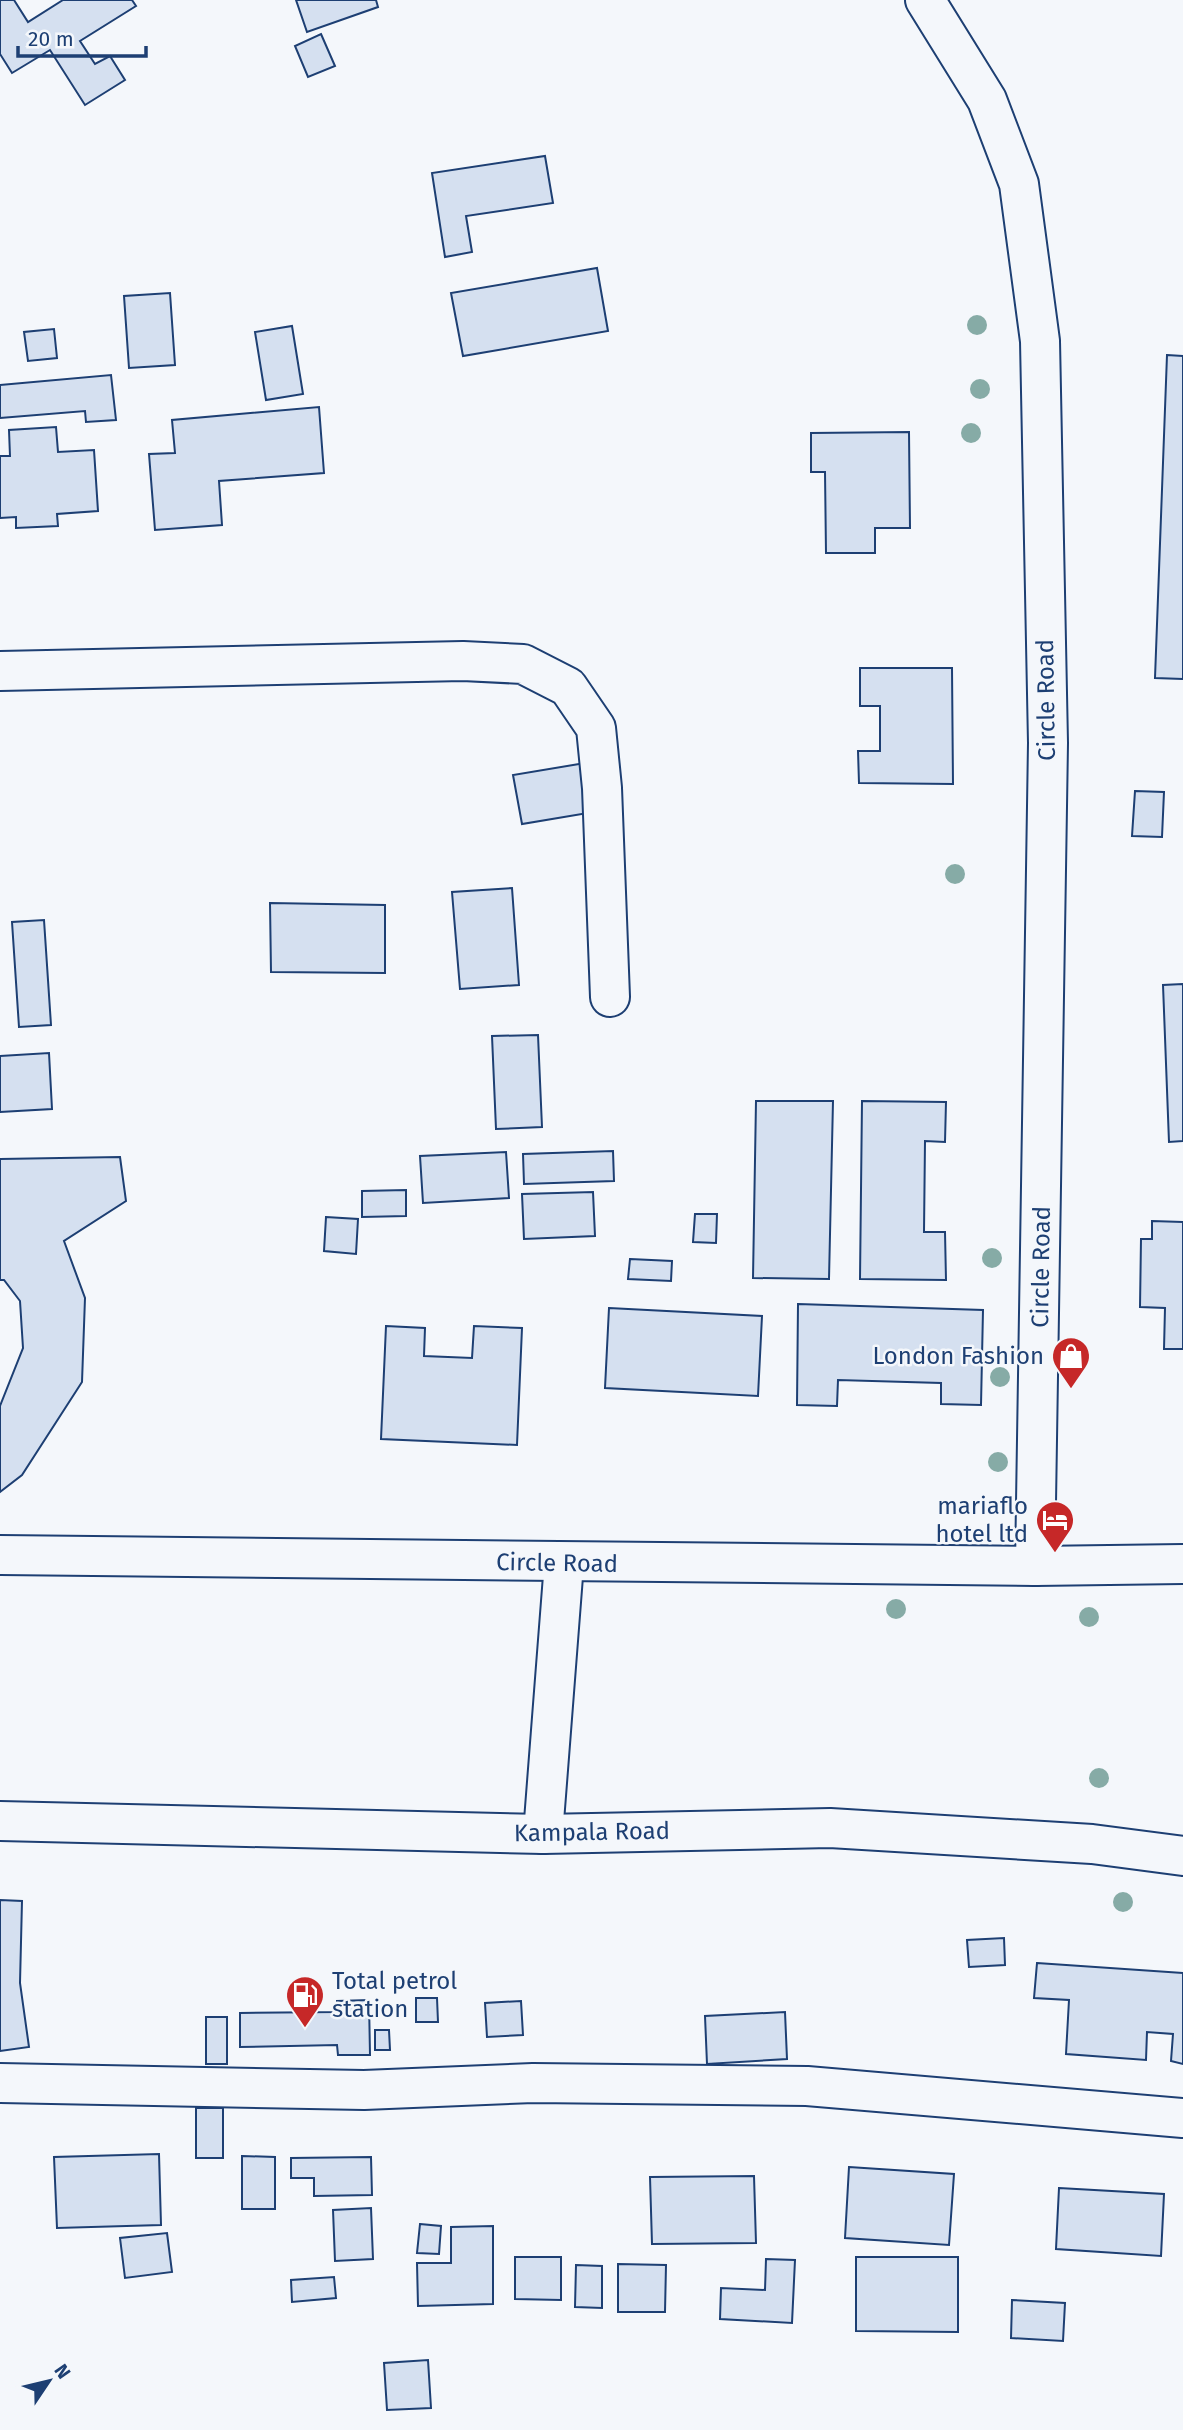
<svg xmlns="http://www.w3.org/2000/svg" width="1183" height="2430" font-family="'Fira Sans',sans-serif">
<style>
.building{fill:#d5e0f0;stroke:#1d3f73;stroke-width:2}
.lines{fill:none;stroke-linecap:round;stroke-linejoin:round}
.street-casing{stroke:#1d3f73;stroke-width:42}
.primary-casing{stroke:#1d3f73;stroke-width:42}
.street{stroke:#f4f7fb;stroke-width:38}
.primary{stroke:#f4f7fb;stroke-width:38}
.tree{fill:#86aba6}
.labels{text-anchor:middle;stroke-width:5;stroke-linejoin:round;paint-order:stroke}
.street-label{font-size:24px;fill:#1d3f73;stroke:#f4f7fb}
.poi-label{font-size:24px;fill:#1d3f73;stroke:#f4f7fb;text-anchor:end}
</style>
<rect width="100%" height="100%" fill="#f4f7fb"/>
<g class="building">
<polygon points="0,0 14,0 28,22 63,0 132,0 136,6 80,41 95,64 110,56 125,80 85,105 50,50 12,73 0,54"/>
<polygon points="296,0 376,0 378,7 307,32"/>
<polygon points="321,34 335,66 308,77 295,46"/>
<polygon points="545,156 553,203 466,216 472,252 445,257 432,173"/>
<polygon points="597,268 608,331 463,356 451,293"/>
<polygon points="170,293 175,365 129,368 124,296"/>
<polygon points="292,326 303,394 266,400 255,332"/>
<polygon points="54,329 57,358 28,361 24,332"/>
<polygon points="1167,355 1183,356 1183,679 1155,678"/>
<polygon points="111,375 116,420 86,422 85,411 0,418 0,385"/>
<polygon points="319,407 324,473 219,481 222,525 155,530 149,454 175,453 172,420"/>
<polygon points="56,427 58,452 94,450 98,511 57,514 58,526 16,528 16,517 0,518 0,456 10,456 9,430"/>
<polygon points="909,432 910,528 875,528 875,553 826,553 825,472 811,472 811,433"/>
<polygon points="860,668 952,668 953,784 859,783 858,751 880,751 880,706 860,706"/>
<polygon points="585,763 594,812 522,824 513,775"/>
<polygon points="1135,791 1164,792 1162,837 1132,836"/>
<polygon points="512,888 519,985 460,989 452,892"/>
<polygon points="270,903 385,905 385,973 271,972"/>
<polygon points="44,920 51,1025 19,1027 12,922"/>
<polygon points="1183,984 1183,1141 1169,1142 1163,985"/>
<polygon points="538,1035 542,1127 496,1129 492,1036"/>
<polygon points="49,1053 52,1109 0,1112 0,1056"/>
<polygon points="756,1101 833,1101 829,1279 753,1278"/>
<polygon points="862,1101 946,1102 945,1142 925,1141 924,1232 945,1232 946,1280 860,1279"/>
<polygon points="613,1151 614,1181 524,1184 523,1154"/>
<polygon points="506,1152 509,1198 423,1203 420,1156"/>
<polygon points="120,1157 126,1201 64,1241 85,1298 82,1382 22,1475 0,1492 0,1406 23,1348 20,1301 4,1280 0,1280 0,1159"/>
<polygon points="406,1190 406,1216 362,1217 362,1191"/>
<polygon points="593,1192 595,1236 524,1239 522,1194"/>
<polygon points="695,1214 717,1214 716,1243 693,1242"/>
<polygon points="326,1217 358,1219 356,1254 324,1251"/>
<polygon points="1152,1221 1183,1222 1183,1349 1164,1349 1165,1308 1140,1307 1141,1239 1152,1239"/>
<polygon points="630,1259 672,1261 671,1281 628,1279"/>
<polygon points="798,1304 983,1310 981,1405 941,1404 941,1383 838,1380 837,1406 797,1405"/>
<polygon points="609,1308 762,1316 758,1396 605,1388"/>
<polygon points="386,1326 425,1328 424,1356 472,1358 474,1326 522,1328 517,1445 381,1439"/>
<polygon points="0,1900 22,1901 20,1983 29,2047 0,2051"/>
<polygon points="1004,1938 1005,1965 969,1967 967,1940"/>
<polygon points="1037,1963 1183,1973 1183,2064 1171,2061 1173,2034 1147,2032 1146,2060 1066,2054 1069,2000 1034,1998"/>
<polygon points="416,1998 437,1998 438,2022 416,2022"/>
<polygon points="369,2000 370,2055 338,2055 337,2045 240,2047 240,2013 337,2012 337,2001"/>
<polygon points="521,2001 523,2035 487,2037 485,2003"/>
<polygon points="785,2012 787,2059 707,2064 705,2016"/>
<rect x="206" y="2017" width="21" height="47"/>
<polygon points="375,2030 389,2030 390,2050 375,2050"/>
<rect x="196" y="2108" width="27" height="50"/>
<polygon points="159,2154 161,2225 57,2228 54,2157"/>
<polygon points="242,2156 275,2157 275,2209 242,2209"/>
<polygon points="371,2157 372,2195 314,2196 314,2178 291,2178 291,2158"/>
<polygon points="849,2167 954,2174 949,2245 845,2238"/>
<polygon points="754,2176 756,2243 652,2244 650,2177"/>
<polygon points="1059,2188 1164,2194 1161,2256 1056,2249"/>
<polygon points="371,2208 373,2259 335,2261 333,2210"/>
<polygon points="420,2224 441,2226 439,2254 417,2253"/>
<polygon points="493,2226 493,2304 418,2306 417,2263 451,2263 451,2227"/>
<polygon points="167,2233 172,2272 125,2278 120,2238"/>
<polygon points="515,2257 561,2257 561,2300 515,2299"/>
<polygon points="856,2257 958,2257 958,2332 856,2331"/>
<polygon points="766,2259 795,2260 792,2323 720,2319 721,2288 765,2290"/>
<polygon points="618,2264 666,2265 665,2312 618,2312"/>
<polygon points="576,2265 602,2266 602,2308 575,2307"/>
<polygon points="334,2277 336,2298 292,2302 291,2280"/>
<polygon points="1012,2300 1065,2303 1063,2341 1011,2338"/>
<polygon points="428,2360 431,2408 387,2410 384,2363"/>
</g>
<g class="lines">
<defs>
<g id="street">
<polyline points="0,671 463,661 523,664 568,687 596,728 602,788 610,997"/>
<polyline points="0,1555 1035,1566 1048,743 1040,341 1019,184 987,100 925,0"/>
<polyline points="1035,1566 1183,1564"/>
<polyline points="543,1834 564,1563"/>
<polyline points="0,2083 364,2090 533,2083 807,2086 1183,2118"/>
</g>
<polyline id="primary" points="0,1821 543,1834 830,1828 1092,1844 1183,1856"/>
</defs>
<use href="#street" class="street-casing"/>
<use href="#primary" class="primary-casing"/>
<use href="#street" class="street"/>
<use href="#primary" class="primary"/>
</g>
<g class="tree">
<circle cx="977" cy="325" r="10"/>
<circle cx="980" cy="389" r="10"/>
<circle cx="971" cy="433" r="10"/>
<circle cx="955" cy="874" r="10"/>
<circle cx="992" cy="1258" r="10"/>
<circle cx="1000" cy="1377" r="10"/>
<circle cx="998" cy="1462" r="10"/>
<circle cx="896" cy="1609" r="10"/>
<circle cx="1089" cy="1617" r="10"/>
<circle cx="1099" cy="1778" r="10"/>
<circle cx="1123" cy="1902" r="10"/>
</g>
<defs>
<symbol id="shop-pin" viewBox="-11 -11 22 30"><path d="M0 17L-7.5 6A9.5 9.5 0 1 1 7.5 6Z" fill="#c62828" stroke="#f4f7fb"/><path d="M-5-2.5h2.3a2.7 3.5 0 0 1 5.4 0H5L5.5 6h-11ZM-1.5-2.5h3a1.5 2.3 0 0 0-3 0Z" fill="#fff"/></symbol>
<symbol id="hotel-pin" viewBox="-11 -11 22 30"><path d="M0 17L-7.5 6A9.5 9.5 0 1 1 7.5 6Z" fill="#c62828" stroke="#f4f7fb"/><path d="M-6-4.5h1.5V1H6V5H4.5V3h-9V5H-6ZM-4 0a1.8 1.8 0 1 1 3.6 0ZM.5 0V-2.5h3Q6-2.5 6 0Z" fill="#fff"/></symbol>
<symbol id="fuel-pin" viewBox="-11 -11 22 30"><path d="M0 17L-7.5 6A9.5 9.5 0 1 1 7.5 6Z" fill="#c62828" stroke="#f4f7fb"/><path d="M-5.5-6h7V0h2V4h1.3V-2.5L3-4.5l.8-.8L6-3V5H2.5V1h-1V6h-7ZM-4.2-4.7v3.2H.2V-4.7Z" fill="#fff"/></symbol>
</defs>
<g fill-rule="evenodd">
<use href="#shop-pin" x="1049" y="1334" width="44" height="60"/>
<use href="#hotel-pin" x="1033" y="1498" width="44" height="60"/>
<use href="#fuel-pin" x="283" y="1973" width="44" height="60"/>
</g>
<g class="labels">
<g class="street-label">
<text transform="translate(1046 700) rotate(-91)" y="8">Circle Road</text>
<text transform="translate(1041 1267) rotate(-89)" y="8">Circle Road</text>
<text transform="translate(557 1563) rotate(1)" y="8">Circle Road</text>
<text transform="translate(592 1832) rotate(-1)" y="8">Kampala Road</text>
</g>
<g class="poi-label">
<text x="1044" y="1364">London Fashion</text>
<text x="1028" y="1514">mariaflo<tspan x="1028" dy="28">hotel ltd</tspan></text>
<text x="332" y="1989" text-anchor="start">Total petrol<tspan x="332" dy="28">station</tspan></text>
</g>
</g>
<g transform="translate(49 2381) rotate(55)" stroke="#f4f7fb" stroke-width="5" paint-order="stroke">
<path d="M0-5L12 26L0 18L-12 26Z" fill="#1d3f73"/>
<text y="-10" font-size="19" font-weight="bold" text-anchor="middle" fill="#1d3f73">N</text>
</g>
<path d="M18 46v10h128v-10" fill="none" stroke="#1d3f73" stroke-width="3.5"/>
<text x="28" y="46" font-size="21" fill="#1d3f73" stroke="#f4f7fb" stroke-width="5" paint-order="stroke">20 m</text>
</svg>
